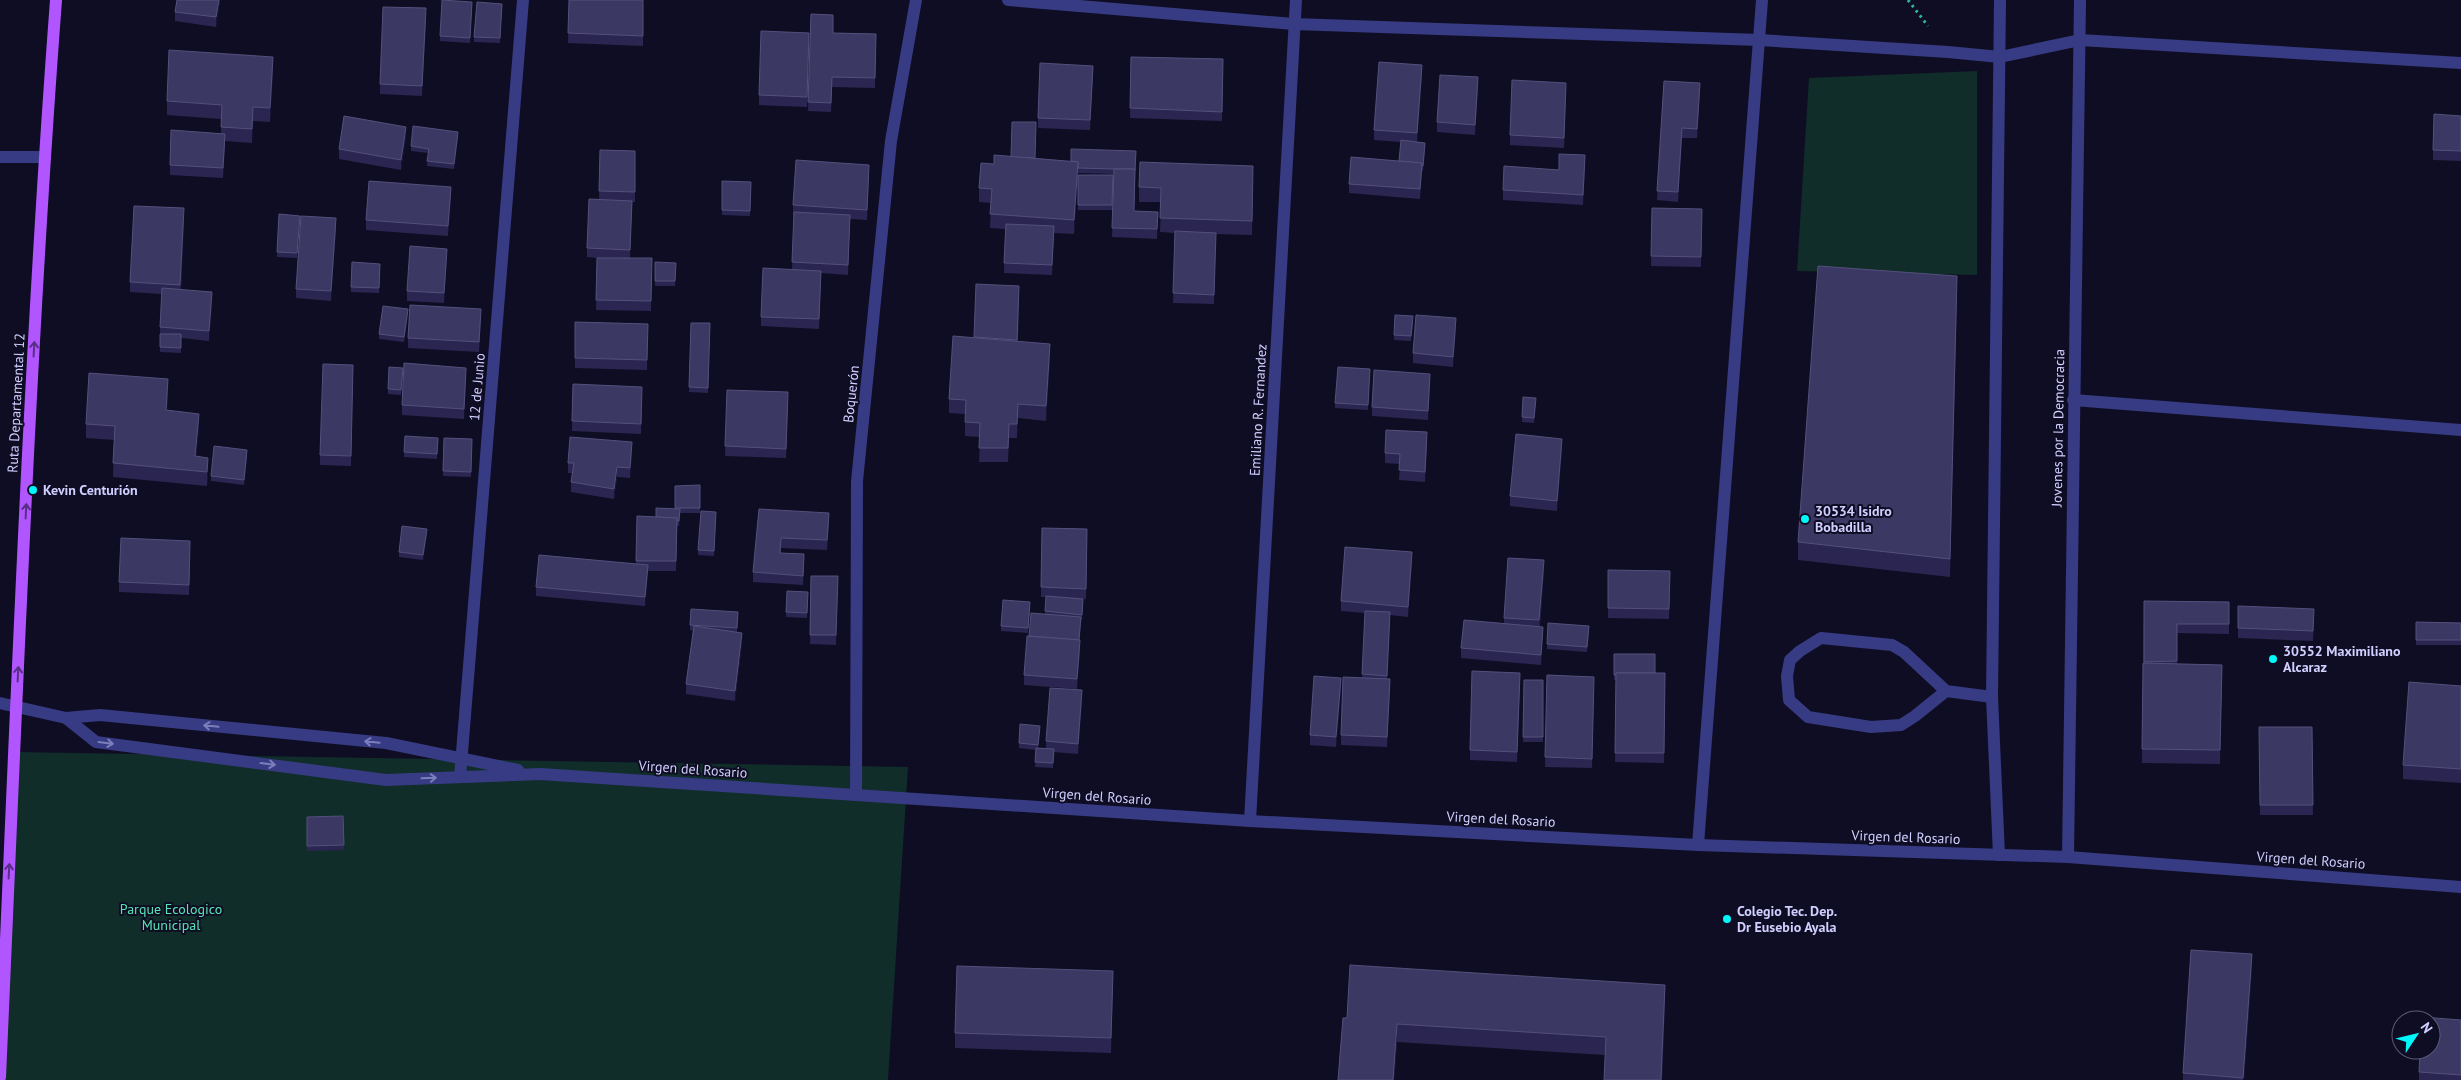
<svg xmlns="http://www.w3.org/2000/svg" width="2461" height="1080" font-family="'PT Sans',sans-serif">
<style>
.green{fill:#102d29}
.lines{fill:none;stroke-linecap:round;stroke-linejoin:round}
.path{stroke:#2cb7a2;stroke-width:3;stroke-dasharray:2.5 4;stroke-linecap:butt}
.minor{stroke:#373b83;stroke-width:12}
.major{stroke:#b156ff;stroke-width:12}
.wall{fill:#2a2651}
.shaded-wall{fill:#181437}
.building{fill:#3c3864;stroke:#53507c}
.oneway{stroke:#582e86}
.oneway2{stroke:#7c7ebb}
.poi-dot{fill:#00f8fa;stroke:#0f0d23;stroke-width:2}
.labels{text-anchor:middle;stroke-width:4;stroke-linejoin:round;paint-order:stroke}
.street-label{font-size:14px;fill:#d0cfff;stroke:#0f0d23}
.poi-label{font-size:14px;font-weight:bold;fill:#d0cfff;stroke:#0f0d23;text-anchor:start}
.park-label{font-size:14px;fill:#59e2b3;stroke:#0f0d23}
</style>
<rect width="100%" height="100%" fill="#0f0d23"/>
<g class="green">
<polygon points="1977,71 1977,275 1797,271 1809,78"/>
<polygon points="15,752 908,767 888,1080 0,1080"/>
</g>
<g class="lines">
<polyline class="path" points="1908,0 1928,26"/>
<g class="minor">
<polyline points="1008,0 1294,24 1760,40 1948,52 2000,57 2080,40 2461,63"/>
<polyline points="0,157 44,157"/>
<polyline points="2073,400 2461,430"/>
<polyline points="1946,691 1915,716 1901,725 1871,727 1808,717 1789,700 1787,676 1790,660 1800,651 1821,638 1892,645 1904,652 1946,691 1992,697"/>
<polyline points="0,703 66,718 100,715 386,743 518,770"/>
<polyline points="66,718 96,742 386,780 540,774 1250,821 1698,845 2068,857 2461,887"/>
<polyline points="460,777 523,0"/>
<polyline points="856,795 857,481 891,141 916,0"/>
<polyline points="1250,821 1296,0"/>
<polyline points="1698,845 1762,0"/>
<polyline points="1999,855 1992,697 2000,0"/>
<polyline points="2068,857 2080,0"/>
</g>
<path class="major" d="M0,1077C16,718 29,358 56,0"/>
</g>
<g class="wall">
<polygon points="177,0 220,0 216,27 175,21 175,12"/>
<polygon points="569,0 643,0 643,46 568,43"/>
<polygon points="472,2 470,43 440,41 440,36"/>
<polygon points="502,9 500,43 474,42 474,37"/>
<polygon points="811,14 833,33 876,34 875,88 832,87 831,112 808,111"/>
<polygon points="426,18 422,96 380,94 380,84"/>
<polygon points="809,33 807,107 759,105 759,95"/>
<polygon points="1131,57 1223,59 1222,121 1130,118"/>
<polygon points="273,71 270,122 253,121 252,143 225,141 223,178 170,175 170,165 221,133 221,119 167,115 167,101"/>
<polygon points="1422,75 1417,142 1425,148 1423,171 1422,171 1420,199 1349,193 1349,184 1399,161 1401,142 1374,140 1374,130"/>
<polygon points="1093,76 1090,130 1038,128 1038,118"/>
<polygon points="1664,81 1700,93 1697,138 1682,138 1678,202 1657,200"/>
<polygon points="1478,87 1475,135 1437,132 1437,122"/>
<polygon points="1566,92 1564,148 1510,145 1510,135"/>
<polygon points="2461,116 2461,161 2433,160 2433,150"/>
<polygon points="406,137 401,170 339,159 339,149"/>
<polygon points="458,137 454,169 427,166 428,153 411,151 411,146"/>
<polygon points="600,150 635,151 635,202 632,202 630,258 652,258 651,311 596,310 597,258 587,257 587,248 599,199"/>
<polygon points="1136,151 1134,211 1158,212 1157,239 1112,237 1114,174 1078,173 1078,175 1113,175 1112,210 1078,210 1078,177 1074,234 1054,233 1052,275 1004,273 1005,229 990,228 991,203 979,202 979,188 994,164 1035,158 1071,161"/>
<polygon points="1585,165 1583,205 1503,200 1503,190 1559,170"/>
<polygon points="869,175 867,220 850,219 848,275 821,273 819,329 761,326 761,317 792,269 794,215 793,215 793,205"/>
<polygon points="1253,180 1252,235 1216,234 1214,304 1173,303 1175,233 1160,232 1161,202 1139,202 1139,187"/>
<polygon points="722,181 751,182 750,216 722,215"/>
<polygon points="451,196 448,236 366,230 366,220"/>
<polygon points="1652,208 1702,209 1701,267 1651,266"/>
<polygon points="300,216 297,258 277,257 277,252"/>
<polygon points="184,218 181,290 212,302 209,341 181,338 181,353 160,352 160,327 162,294 130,292 130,282"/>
<polygon points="336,228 331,301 296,298 296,289"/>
<polygon points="447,258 444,303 407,301 407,291"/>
<polygon points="655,262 676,263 675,286 655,286"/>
<polygon points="380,269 379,293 351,292 351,287"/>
<polygon points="1957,295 1950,577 1798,560 1798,542"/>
<polygon points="1019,296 1018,341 1050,358 1046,421 1018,418 1017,438 1009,438 1008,462 979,462 980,437 965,436 965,414 949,413 949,399 974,337"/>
<polygon points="408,314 404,342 379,339 379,334"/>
<polygon points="481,318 479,352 408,348 408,338"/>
<polygon points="1413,321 1411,341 1394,340 1394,335"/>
<polygon points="575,322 648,324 647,370 575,368"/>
<polygon points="691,323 710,323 708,393 689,392"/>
<polygon points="1456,328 1453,367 1413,363 1413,353"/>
<polygon points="353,365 351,466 320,465 320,455"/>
<polygon points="1370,369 1368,410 1335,408 1335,403"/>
<polygon points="403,373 401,395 388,394 388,389"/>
<polygon points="466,377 464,419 402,415 402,405"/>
<polygon points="573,384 642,397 641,434 572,431"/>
<polygon points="1430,384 1428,420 1372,416 1372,407"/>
<polygon points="727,390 788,402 786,458 725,456"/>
<polygon points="168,393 167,410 199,428 196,456 208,472 207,486 113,477 114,440 86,438 86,424"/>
<polygon points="1523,397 1536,403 1534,423 1522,422"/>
<polygon points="405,436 438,438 437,459 404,457"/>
<polygon points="444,438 472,439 471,477 443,476"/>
<polygon points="1427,442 1425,482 1399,480 1400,464 1385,463 1385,453"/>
<polygon points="1562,449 1557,511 1510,506 1510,496"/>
<polygon points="632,452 630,478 617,477 614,499 571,492 571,482 572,473 568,473 568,463"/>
<polygon points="247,455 244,485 211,481 211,476"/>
<polygon points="700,485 700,513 680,513 679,526 677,526 676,571 648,571 645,606 536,596 536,587 636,564 637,516 656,517 675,509 675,486"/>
<polygon points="759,509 829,523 827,550 781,548 781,553 804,564 803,585 753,582 753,572"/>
<polygon points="716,517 714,556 698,555 698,550"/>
<polygon points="1042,528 1087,529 1086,599 1071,598 1083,599 1082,620 1081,620 1079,640 1080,650 1077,689 1024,685 1024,675 1029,636 1045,614 1046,597 1041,597"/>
<polygon points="427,534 423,560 399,557 399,552"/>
<polygon points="190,551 189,595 119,592 119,582"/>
<polygon points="1412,562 1408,617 1390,615 1387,679 1390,689 1387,747 1341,745 1341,735 1362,678 1365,613 1341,611 1341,601"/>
<polygon points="1544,570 1540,627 1543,637 1541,665 1461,658 1461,648 1504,624 1504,618"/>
<polygon points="1608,570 1670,571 1669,619 1608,618"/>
<polygon points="811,576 838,576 836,645 810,644"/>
<polygon points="787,591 808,592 807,618 786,617"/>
<polygon points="2144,601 2229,602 2229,634 2177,633 2177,664 2222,665 2220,764 2142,763"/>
<polygon points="2238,606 2314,619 2313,641 2238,638"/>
<polygon points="1030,607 1028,633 1001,631 1001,626"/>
<polygon points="738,612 737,632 742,643 735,701 686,694 686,684 693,631 690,630 690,625"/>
<polygon points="2416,622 2461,623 2461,645 2416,645"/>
<polygon points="1589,631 1587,652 1547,649 1547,644"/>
<polygon points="1614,654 1655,673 1665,673 1664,763 1615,762 1616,680 1614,680"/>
<polygon points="1547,675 1594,677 1592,768 1545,767"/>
<polygon points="1524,680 1543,680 1543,742 1523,742"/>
<polygon points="1520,682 1517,762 1470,760 1470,750"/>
<polygon points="2461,686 2461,783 2403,779 2403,765"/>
<polygon points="1341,688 1336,747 1310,745 1310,735"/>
<polygon points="1082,700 1078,754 1054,752 1053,768 1035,767 1036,750 1019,748 1019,743 1040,731 1038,748 1046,748 1046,741"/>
<polygon points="2259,727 2312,727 2313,815 2260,815"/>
<polygon points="343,816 344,850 307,851 307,817"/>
<polygon points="2252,968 2244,1080 2183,1080 2183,1073"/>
<polygon points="1113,985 1111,1053 955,1048 955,1033"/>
<polygon points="1665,1003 1662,1080 1604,1080 1605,1055 1397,1042 1394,1080 1338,1080 1343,1018"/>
<polygon points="2461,1020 2461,1080 2419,1080 2419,1072"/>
</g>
<g class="shaded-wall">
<polygon points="219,0 220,0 216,27 216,17"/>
<polygon points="273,57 273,71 270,122 270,108"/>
<polygon points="1422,65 1422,75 1417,143 1417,133"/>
<polygon points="1478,77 1478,87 1475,135 1475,125"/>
<polygon points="1700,83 1700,93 1697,138 1697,129"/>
<polygon points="253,107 253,121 252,143 252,129"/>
<polygon points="406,127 406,137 401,170 401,160"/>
<polygon points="1682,128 1682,138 1678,202 1678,192"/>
<polygon points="1585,155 1585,165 1583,205 1583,195"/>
<polygon points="1078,162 1078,176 1074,234 1074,220"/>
<polygon points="869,165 869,175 867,220 867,210"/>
<polygon points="451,187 451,196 448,236 448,226"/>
<polygon points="184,208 184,218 180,294 180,285"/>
<polygon points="336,218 336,228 331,301 331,291"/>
<polygon points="447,249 447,258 444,303 444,293"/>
<polygon points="1957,276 1957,295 1950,577 1950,559"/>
<polygon points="212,292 212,302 209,341 209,331"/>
<polygon points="1456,318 1456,328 1453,367 1453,357"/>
<polygon points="1050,344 1050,358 1046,421 1046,406"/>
<polygon points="466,368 466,377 464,419 464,409"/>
<polygon points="1430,374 1430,384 1428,420 1428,411"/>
<polygon points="168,379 168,393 166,424 166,410"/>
<polygon points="1018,404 1018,418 1017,438 1017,424"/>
<polygon points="199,414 199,428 195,470 195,456"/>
<polygon points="1562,439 1562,449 1557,511 1557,501"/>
<polygon points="632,442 632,452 630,478 630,468"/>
<polygon points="208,458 208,472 207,486 207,472"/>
<polygon points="617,467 617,477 614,499 614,489"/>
<polygon points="427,529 427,534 423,560 423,555"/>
<polygon points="1412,552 1412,562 1408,617 1408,607"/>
<polygon points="1544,560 1544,570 1539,630 1539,620"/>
<polygon points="648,565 648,575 645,606 645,597"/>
<polygon points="1543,627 1543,637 1541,665 1541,655"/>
<polygon points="742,633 742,643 735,701 735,691"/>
<polygon points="1080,640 1080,650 1077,689 1077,679"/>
<polygon points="1341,678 1341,688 1336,747 1336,737"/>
<polygon points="1082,690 1082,700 1078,754 1078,744"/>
<polygon points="2252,954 2252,968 2244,1080 2243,1080"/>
<polygon points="1665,985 1665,1003 1662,1080 1661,1080"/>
<polygon points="1397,1024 1397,1042 1394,1080 1393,1080"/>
</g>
<g class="building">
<polygon points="177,0 219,0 216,17 175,12"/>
<polygon points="442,0 472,2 470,38 440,36"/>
<polygon points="569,0 643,0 643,36 568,33"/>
<polygon points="477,2 502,4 500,38 474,37"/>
<polygon points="383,7 426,8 422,86 380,84"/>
<polygon points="811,14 833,15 833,33 876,34 875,78 832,77 831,103 808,102"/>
<polygon points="761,31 809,33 807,97 759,95"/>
<polygon points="169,50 273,57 270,108 253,107 252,129 221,127 222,105 167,101"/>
<polygon points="1131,57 1223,59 1222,112 1130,108"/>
<polygon points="1379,62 1422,65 1417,133 1374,130"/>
<polygon points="1040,63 1093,66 1090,120 1038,118"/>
<polygon points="1440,75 1478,77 1475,125 1437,122"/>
<polygon points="1512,80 1566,83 1564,138 1510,135"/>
<polygon points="1664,81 1700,83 1697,129 1682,128 1678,192 1657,191"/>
<polygon points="2434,114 2461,116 2461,151 2433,150"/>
<polygon points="344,116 406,127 401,160 339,149"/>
<polygon points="1012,122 1036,122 1035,158 1011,157"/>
<polygon points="413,126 458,132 454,164 427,161 429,149 411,146"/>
<polygon points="171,130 225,134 223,168 170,165"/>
<polygon points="1401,140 1425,143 1423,166 1421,166 1422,163 1399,161"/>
<polygon points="1071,149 1136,151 1135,170 1135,169 1114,169 1078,168 1078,162 1071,161"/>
<polygon points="600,150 635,151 635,192 599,191"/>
<polygon points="1559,154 1585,155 1583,195 1503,190 1504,166 1559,170"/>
<polygon points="994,155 1078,162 1074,220 990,214 992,189 979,188 981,163 994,164"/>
<polygon points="1351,157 1422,163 1420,189 1349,184"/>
<polygon points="796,160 869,165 867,210 793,205"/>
<polygon points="1140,162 1253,166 1252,221 1160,218 1161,188 1139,187"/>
<polygon points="1114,169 1135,169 1134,211 1158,212 1157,229 1112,228"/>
<polygon points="1078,175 1113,175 1112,205 1078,205"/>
<polygon points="369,181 451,187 448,226 366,220"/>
<polygon points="722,181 751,182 750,211 722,210"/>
<polygon points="589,199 632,201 630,250 587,248"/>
<polygon points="134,206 184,208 180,285 130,282"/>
<polygon points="1652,208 1702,209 1701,257 1651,256"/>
<polygon points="794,212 850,215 848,265 792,262"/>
<polygon points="279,214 300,216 297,253 277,252"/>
<polygon points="301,216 336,218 331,291 296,289"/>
<polygon points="1006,224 1054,226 1052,265 1004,263"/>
<polygon points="1175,231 1216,233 1214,295 1173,293"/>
<polygon points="410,246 447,249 444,293 407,291"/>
<polygon points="597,258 652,258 651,301 596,300"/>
<polygon points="352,262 380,264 379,288 351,287"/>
<polygon points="655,262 676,263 675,281 655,281"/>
<polygon points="1818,266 1957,276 1950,559 1798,542"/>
<polygon points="763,268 821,271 819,319 761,317"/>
<polygon points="976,284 1019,286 1017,340 974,337"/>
<polygon points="162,288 212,292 209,331 160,327"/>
<polygon points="410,305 481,309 479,342 408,338"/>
<polygon points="383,306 408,309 404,337 379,334"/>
<polygon points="1395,315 1413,316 1411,336 1394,335"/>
<polygon points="1416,315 1456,318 1453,357 1413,353"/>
<polygon points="575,322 648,324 647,360 575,358"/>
<polygon points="691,323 710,323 708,388 689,387"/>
<polygon points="160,334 181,334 181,348 160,347"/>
<polygon points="953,336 1050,344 1046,406 1018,404 1017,424 1009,424 1008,448 979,448 980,423 965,422 966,400 949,399"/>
<polygon points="404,363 466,368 464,409 402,405"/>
<polygon points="323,364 353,365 351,456 320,455"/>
<polygon points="389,367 403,368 401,390 388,389"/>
<polygon points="1338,367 1370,369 1368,405 1335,403"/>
<polygon points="1374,370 1430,374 1428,411 1372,407"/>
<polygon points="89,373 168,379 166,410 199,414 195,456 208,458 207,472 113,463 115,426 86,424"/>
<polygon points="573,384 642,387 641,424 572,421"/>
<polygon points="727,390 788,392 786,449 725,446"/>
<polygon points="1523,397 1536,398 1534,418 1522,417"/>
<polygon points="1386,430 1427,432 1425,472 1399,470 1400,454 1385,453"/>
<polygon points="1516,434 1562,439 1557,501 1510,496"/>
<polygon points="405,436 438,438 437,454 404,452"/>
<polygon points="570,437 632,442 630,468 617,467 614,489 571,482 574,463 568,463"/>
<polygon points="444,438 472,439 471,472 443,471"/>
<polygon points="214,446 247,450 244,480 211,476"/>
<polygon points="700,485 700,508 675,508 675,486"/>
<polygon points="656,508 680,509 679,521 677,521 677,518 656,517"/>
<polygon points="759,509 829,513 827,540 781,538 780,553 804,554 803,576 753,572"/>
<polygon points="701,511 716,512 714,551 698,550"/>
<polygon points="637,516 677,518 676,561 636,561"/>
<polygon points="402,526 427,529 423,555 399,552"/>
<polygon points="1042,528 1087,529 1086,589 1041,587"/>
<polygon points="121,538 190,541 189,585 119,582"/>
<polygon points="1345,547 1412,552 1408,607 1341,601"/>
<polygon points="539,555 648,565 645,597 536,587"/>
<polygon points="1508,558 1544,560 1539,620 1504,618"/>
<polygon points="1608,570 1670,571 1669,609 1608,608"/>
<polygon points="811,576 838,576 836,635 810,635"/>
<polygon points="787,591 808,592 807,613 786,612"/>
<polygon points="1046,596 1083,599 1082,615 1045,611"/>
<polygon points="1003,600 1030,602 1028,628 1001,626"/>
<polygon points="2144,601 2229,602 2229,624 2177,624 2177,661 2144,662"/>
<polygon points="2238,606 2314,609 2313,631 2238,628"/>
<polygon points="691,609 738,612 737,628 690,625"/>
<polygon points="1365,611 1390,612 1387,676 1362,674"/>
<polygon points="1031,613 1081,617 1079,640 1029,636"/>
<polygon points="1464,620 1543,627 1541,655 1461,648"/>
<polygon points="2416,622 2461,623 2461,640 2416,640"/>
<polygon points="1548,623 1589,626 1587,647 1547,644"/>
<polygon points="694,626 742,633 735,691 686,684"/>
<polygon points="1027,636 1080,640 1077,679 1024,675"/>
<polygon points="1614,654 1655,654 1655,673 1616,673 1616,675 1614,675"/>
<polygon points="2143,663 2222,665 2220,750 2142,749"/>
<polygon points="1472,671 1520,673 1517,752 1470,750"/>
<polygon points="1616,673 1665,673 1664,753 1615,753"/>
<polygon points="1547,675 1594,677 1592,759 1545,757"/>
<polygon points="1314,676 1341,678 1336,737 1310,735"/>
<polygon points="1343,677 1390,679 1387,737 1341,735"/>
<polygon points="1524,680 1543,680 1543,737 1523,737"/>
<polygon points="2409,682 2461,686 2461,769 2403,765"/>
<polygon points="1050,688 1082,690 1078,744 1046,741"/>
<polygon points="1020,724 1040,726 1038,745 1019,743"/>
<polygon points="2259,727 2312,727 2313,805 2260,805"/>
<polygon points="1036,748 1054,749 1053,763 1035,762"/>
<polygon points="343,816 344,845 307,846 307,817"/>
<polygon points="2191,950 2252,954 2243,1078 2183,1073"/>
<polygon points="1350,965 1665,985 1661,1080 1604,1080 1606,1037 1397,1024 1393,1080 1338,1080 1343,1018 1347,1018"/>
<polygon points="957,966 1113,971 1111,1038 955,1033"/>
<polygon points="2422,1017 2461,1020 2461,1075 2419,1072 2420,1050 2431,1050 2431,1020 2422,1020"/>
</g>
<defs><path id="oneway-shaft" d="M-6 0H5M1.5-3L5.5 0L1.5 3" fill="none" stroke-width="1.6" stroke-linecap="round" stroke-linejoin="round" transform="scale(1.25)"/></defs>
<g class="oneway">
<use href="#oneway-shaft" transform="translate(34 349) rotate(-87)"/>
<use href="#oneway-shaft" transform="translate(26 511) rotate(-87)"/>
<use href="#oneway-shaft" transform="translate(18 674) rotate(-87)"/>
<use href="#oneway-shaft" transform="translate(9 871) rotate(-87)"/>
</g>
<g class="oneway2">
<use href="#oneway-shaft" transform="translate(211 726) rotate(-174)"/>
<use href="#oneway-shaft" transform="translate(372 742) rotate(-174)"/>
<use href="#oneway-shaft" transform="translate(106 743) rotate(7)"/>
<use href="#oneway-shaft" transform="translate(268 764) rotate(7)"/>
<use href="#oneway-shaft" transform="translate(429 778) rotate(-2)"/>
</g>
<g class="poi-dot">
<circle cx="33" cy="490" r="5"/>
<circle cx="1805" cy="519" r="5"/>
<circle cx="2273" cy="659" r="5"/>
<circle cx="1727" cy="919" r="5"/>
</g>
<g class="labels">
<g class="street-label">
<text transform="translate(477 387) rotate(-85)" y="5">12 de Junio</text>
<text transform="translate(851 394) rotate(-84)" y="5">Boquerón</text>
<text transform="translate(16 403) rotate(-87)" y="5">Ruta Departamental 12</text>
<text transform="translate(1258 410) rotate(-87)" y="5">Emiliano R. Fernandez</text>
<text transform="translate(2058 428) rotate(-89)" y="5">Jovenes por la Democracia</text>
<text transform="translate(693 769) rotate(4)" y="5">Virgen del Rosario</text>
<text transform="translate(1097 796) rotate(4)" y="5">Virgen del Rosario</text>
<text transform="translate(1501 819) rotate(3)" y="5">Virgen del Rosario</text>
<text transform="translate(1906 837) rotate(2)" y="5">Virgen del Rosario</text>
<text transform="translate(2311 860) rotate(4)" y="5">Virgen del Rosario</text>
</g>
<g class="poi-label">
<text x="43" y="495">Kevin Centurión</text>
<text x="1815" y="516">30534 Isidro<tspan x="1815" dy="16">Bobadilla</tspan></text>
<text x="2283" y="656">30552 Maximiliano<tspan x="2283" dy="16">Alcaraz</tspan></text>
<text x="1737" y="916">Colegio Tec. Dep.<tspan x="1737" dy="16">Dr Eusebio Ayala</tspan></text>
</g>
<g class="park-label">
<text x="171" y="914">Parque Ecologico<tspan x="171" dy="16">Municipal</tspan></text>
</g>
</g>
<g transform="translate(2416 1035) rotate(55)"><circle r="24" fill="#0f0d23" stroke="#5c5b7b"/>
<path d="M0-4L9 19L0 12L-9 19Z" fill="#00f8fa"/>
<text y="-8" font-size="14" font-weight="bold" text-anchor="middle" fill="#d0cfff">N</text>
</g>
</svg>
